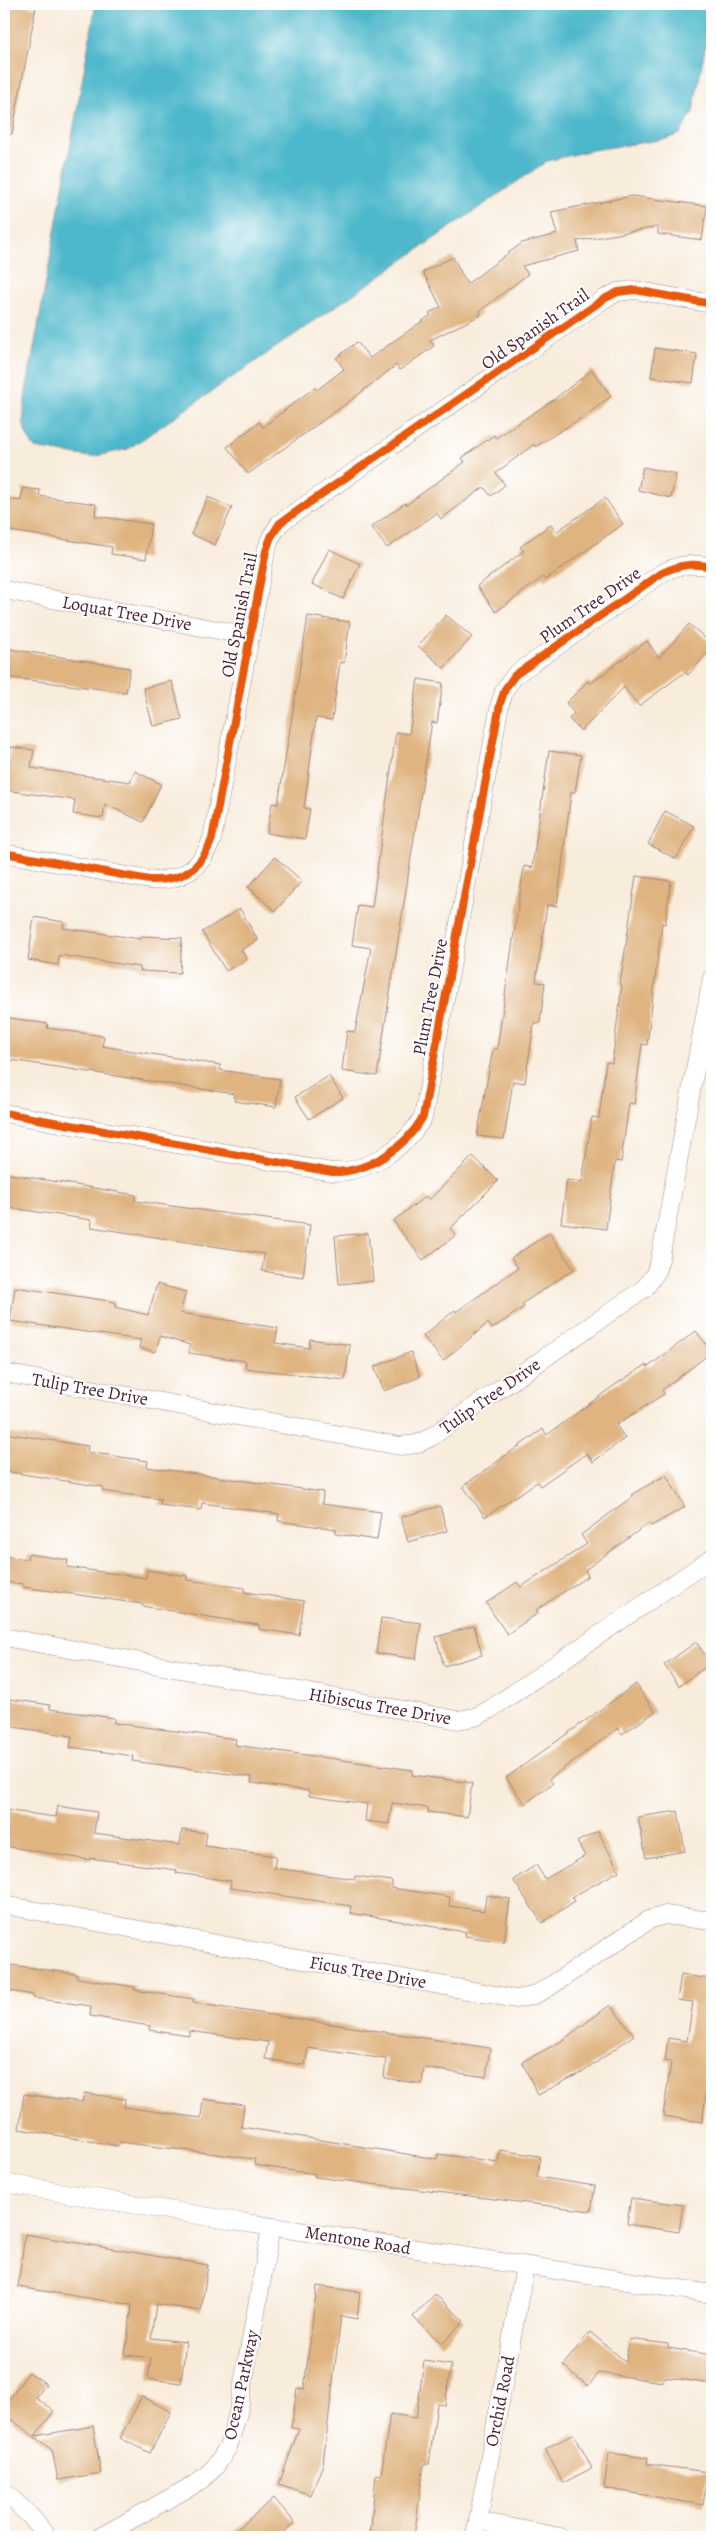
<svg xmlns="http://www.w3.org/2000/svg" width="716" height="2541" font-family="Alegreya,serif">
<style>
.water{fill:#4eb8cb;stroke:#4c6c7b}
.building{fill:#dfb480}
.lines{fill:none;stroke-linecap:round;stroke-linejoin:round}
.minor-casing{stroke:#a18683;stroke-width:19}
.minor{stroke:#fff;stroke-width:18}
.cycleway-casing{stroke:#fff;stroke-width:11}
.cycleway{stroke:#e8590c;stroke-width:8}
.labels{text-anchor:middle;stroke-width:4;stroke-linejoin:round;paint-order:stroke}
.street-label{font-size:18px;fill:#4a1f2b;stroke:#fff}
</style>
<rect width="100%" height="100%" fill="#fff"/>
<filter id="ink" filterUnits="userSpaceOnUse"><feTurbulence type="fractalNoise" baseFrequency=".02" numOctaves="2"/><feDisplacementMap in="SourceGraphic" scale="10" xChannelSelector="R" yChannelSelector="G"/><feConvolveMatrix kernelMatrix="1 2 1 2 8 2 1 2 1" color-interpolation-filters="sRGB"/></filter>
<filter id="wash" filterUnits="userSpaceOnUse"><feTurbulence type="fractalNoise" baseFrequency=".0096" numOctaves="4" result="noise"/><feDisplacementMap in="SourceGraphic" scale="20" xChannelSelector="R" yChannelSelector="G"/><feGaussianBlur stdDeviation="1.12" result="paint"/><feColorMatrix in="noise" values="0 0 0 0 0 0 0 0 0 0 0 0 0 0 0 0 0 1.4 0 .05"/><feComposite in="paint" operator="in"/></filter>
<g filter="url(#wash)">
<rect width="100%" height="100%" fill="#f8ecdb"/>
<path class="water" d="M96,4H712V10L693,112L680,134L666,139L592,150L547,161L128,449L91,457L35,448C20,429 24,421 25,398Z"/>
<g id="blocks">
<g class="building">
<polygon points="4,4 36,7 12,134 4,133"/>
<polygon points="632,196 707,206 702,240 658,234 658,227 577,241 579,251 522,266 528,274 480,311 481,315 430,340 434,346 400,370 396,365 350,401 248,474 227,447 259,422 263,427 315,387 317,390 344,369 336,358 357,342 370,358 431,315 429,313 441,307 423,272 453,257 467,284 522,243 557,234 551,212"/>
<polygon points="655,348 697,354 693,383 651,377"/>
<polygon points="592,370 611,396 589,413 535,447 534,444 496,473 505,485 491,496 484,487 441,519 437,513 387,548 371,527 405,503 406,505 465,462 462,458 494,435 496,438 556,398"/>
<polygon points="643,467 676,474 671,498 638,490"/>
<polygon points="23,488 40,490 39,496 96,504 95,516 151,524 146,559 111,554 112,547 4,530 8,499 21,501"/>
<polygon points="208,497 232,508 215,545 191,534"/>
<polygon points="605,498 623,524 545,580 543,577 496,612 477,586 524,551 520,547 551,524 556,532"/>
<polygon points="329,549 360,564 343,599 312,584"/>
<polygon points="446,615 472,637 444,668 418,646"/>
<polygon points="308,616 350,622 344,663 340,662 332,720 316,718 304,808 310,809 305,839 267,833 272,803 278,804"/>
<polygon points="689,624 712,644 712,648 688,675 685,672 639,706 624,687 581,731 569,719 574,713 566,703 588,681 590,684 647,641 659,658"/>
<polygon points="4,648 130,668 126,692 4,677"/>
<polygon points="418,679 443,683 437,723 432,722 377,1076 342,1071 347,1031 355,1032 371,948 352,945 358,905 372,907 396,732 409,734"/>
<polygon points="172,681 182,719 153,726 143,688"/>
<polygon points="11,747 34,750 31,768 130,782 135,771 161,784 143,822 105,804 103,818 73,814 75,800 5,790"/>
<polygon points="549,751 581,755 575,792 571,792 557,906 547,905 536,982 545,983 540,1023 534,1023 525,1083 513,1081 504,1139 477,1136 493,1049 497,1049 524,866 532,868"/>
<polygon points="665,811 694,826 676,859 648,844"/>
<polygon points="275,857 302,881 275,911 248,887"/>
<polygon points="636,876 671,881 665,924 662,923 647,1045 642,1044 634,1104 629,1103 621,1162 615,1161 606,1229 561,1223 567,1180 582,1182 592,1117 599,1118 606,1062 612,1063 622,985 620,985"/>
<polygon points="240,909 258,940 241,950 247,959 226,971 202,932"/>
<polygon points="34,917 64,922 63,928 141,939 142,936 182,938 180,973 140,971 140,967 59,955 58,965 28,960"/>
<polygon points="4,1017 48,1024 47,1028 104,1036 102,1046 220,1065 220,1070 280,1079 276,1107 234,1101 235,1094 4,1059"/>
<polygon points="329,1076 343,1098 309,1119 295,1097"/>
<polygon points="473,1156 498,1181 450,1229 456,1235 423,1260 393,1221 426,1196 429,1200"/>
<polygon points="4,1173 136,1195 135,1201 310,1225 303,1277 262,1271 264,1254 91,1227 92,1220 4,1207"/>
<polygon points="368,1233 373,1281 339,1284 335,1236"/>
<polygon points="549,1233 574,1269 522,1304 524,1307 492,1329 488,1323 443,1361 423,1336 455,1310 456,1312 518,1268 511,1258"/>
<polygon points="157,1284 186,1292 180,1313 278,1328 275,1343 309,1348 310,1339 350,1345 345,1380 245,1368 246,1361 189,1353 190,1345 160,1336 155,1352 139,1348 141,1340 10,1321 15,1287 116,1302 115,1307 148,1315"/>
<polygon points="696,1331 712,1352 662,1390 664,1394 616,1425 625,1438 593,1462 587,1453 540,1486 537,1482 485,1517 463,1486 543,1429 547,1435 612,1387 646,1365 648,1367"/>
<polygon points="411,1352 420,1377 384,1391 374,1367"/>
<polygon points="4,1433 88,1446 87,1452 148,1461 147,1467 323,1492 322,1504 381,1512 377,1540 336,1534 336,1529 278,1521 279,1514 202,1503 201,1510 160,1505 161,1499 102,1491 103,1487 4,1471"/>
<polygon points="666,1475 685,1507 651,1526 649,1523 585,1570 588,1576 536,1610 538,1613 507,1634 486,1603 517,1582 521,1587 587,1544 581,1535 633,1496 632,1494"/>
<polygon points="440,1506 447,1531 408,1542 401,1517"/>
<polygon points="28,1554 68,1560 67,1567 146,1578 147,1570 187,1576 187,1580 245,1588 244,1592 304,1601 299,1635 259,1629 259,1625 142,1606 142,1604 23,1587 23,1584 4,1582 4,1556 27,1559"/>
<polygon points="381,1618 421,1623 416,1659 376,1653"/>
<polygon points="474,1626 482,1655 444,1666 436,1637"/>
<polygon points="696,1642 711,1663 679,1686 664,1665"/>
<polygon points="636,1684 655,1712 622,1734 618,1728 549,1779 553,1783 525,1804 506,1778"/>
<polygon points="10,1699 50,1705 50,1709 114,1718 114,1723 236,1739 235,1745 413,1770 412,1775 472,1783 467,1817 428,1812 428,1808 392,1803 389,1824 365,1821 367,1804 309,1796 309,1791 251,1783 252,1777 132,1761 133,1756 70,1747 72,1736 7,1726"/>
<polygon points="58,1806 97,1812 94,1833 180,1845 182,1830 207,1833 205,1846 276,1856 274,1868 355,1879 355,1876 392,1881 392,1888 450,1897 449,1906 484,1911 486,1895 510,1899 504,1942 465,1936 466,1932 350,1913 351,1906 230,1888 231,1881 176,1873 177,1870 90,1858 90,1860 4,1846 4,1810 56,1817"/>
<polygon points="678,1811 685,1851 646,1858 638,1817"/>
<polygon points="598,1831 619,1871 572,1897 575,1901 542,1923 513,1880 536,1865 545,1879 585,1856 577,1842"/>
<polygon points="4,1964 77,1974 77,1978 135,1987 134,1990 194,1999 193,2003 490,2048 486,2077 424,2068 422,2084 384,2078 386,2059 308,2048 305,2065 265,2059 268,2042 189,2031 189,2036 149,2030 150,2026 90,2016 91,2006 33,1998 33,1995 4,1990"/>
<polygon points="681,1975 712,1979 712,2067 710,2067 702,2122 663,2116 671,2062 665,2061 668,2038 687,2041 693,2002 677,2000"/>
<polygon points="610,2005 634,2035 586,2070 538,2095 522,2062 560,2042"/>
<polygon points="84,2093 125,2099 124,2107 201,2118 203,2099 244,2105 241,2127 437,2159 438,2154 498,2162 500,2150 540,2156 537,2177 595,2186 591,2211 315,2177 315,2174 254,2165 255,2159 119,2142 119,2146 19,2129 24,2094 82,2102"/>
<polygon points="631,2198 683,2205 679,2232 627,2224"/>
<polygon points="25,2234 208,2265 201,2311 156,2304 151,2338 186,2342 181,2383 148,2379 151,2358 125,2355 132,2305 18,2287"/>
<polygon points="317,2286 360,2292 357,2319 341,2316 323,2464 311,2495 279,2484 299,2429 291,2428 297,2388 304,2389"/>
<polygon points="435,2294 464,2321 442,2344 413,2317"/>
<polygon points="590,2332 626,2362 629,2339 668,2344 668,2348 712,2355 712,2384 664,2377 663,2382 599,2373 588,2386 563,2365"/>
<polygon points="424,2361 451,2365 445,2405 437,2404 429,2464 424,2464 414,2537 370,2537 376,2474 381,2475 390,2414 416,2418"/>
<polygon points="29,2372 46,2384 36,2398 54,2411 35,2436 93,2426 101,2473 58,2480 52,2450 4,2414 4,2406"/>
<polygon points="142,2396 171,2412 150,2453 120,2438"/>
<polygon points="574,2434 592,2468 563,2483 545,2449"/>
<polygon points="609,2453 648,2458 647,2464 708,2472 703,2505 604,2488"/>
<polygon points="274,2498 295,2523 278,2537 228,2537"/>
</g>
</g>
</g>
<g filter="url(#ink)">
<use href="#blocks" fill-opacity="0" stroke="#a18683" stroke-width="1"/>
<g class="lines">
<defs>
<g id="minor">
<polyline points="4,590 250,636"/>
<path d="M4,853L149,880C183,881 200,870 212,839L266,551L271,537L280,523L604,299L618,292L635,290L712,304"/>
<path d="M4,1113L332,1172C368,1173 405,1148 423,1117L500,704L505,689L515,675L662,573C680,564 693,563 712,567"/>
<polyline points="4,1373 400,1446 417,1444 431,1437 645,1288 655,1274 660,1259 712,978"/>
<polyline points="4,1637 458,1720 475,1717 489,1710 712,1558"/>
<polyline points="4,1905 516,1999 532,1996 546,1989 649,1920 665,1915 712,1921"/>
<polyline points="4,2183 234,2221 712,2294"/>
<polyline points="4,2491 33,2519 47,2537"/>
<polyline points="478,2521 560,2537"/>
<polyline points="100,2537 199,2482 215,2467 228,2447 238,2413 271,2227"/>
<polyline points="475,2537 525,2266"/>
</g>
</defs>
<use href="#minor" class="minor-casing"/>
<use href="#minor" class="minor"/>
<defs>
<g id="cycleway">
<path d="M4,853L149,880C183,881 200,870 212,839L266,551L271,537L280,523L604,299L618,292L635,290L712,304"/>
<path d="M4,1113L332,1172C368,1173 405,1148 423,1117L500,704L505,689L515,675L662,573C680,564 693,563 712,567"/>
</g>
</defs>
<use href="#cycleway" class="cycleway-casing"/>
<use href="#cycleway" class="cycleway"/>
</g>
</g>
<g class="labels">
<g class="street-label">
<text transform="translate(535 329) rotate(-35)" y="6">Old Spanish Trail</text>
<text transform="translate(590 605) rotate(-35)" y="6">Plum Tree Drive</text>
<text transform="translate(127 613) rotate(10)" y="6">Loquat Tree Drive</text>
<text transform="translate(239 615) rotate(-79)" y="6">Old Spanish Trail</text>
<text transform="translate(430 997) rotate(-79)" y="6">Plum Tree Drive</text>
<text transform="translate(90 1389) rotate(10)" y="6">Tulip Tree Drive</text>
<text transform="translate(490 1396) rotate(-35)" y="6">Tulip Tree Drive</text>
<text transform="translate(380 1706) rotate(10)" y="6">Hibiscus Tree Drive</text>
<text transform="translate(368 1972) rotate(10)" y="6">Ficus Tree Drive</text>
<text transform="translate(358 2240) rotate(9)" y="6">Mentone Road</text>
<text transform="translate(241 2385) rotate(-78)" y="6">Ocean Parkway</text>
<text transform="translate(500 2401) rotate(-79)" y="6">Orchid Road</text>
</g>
</g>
<rect width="716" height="2541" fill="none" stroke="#fff" stroke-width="20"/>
</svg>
